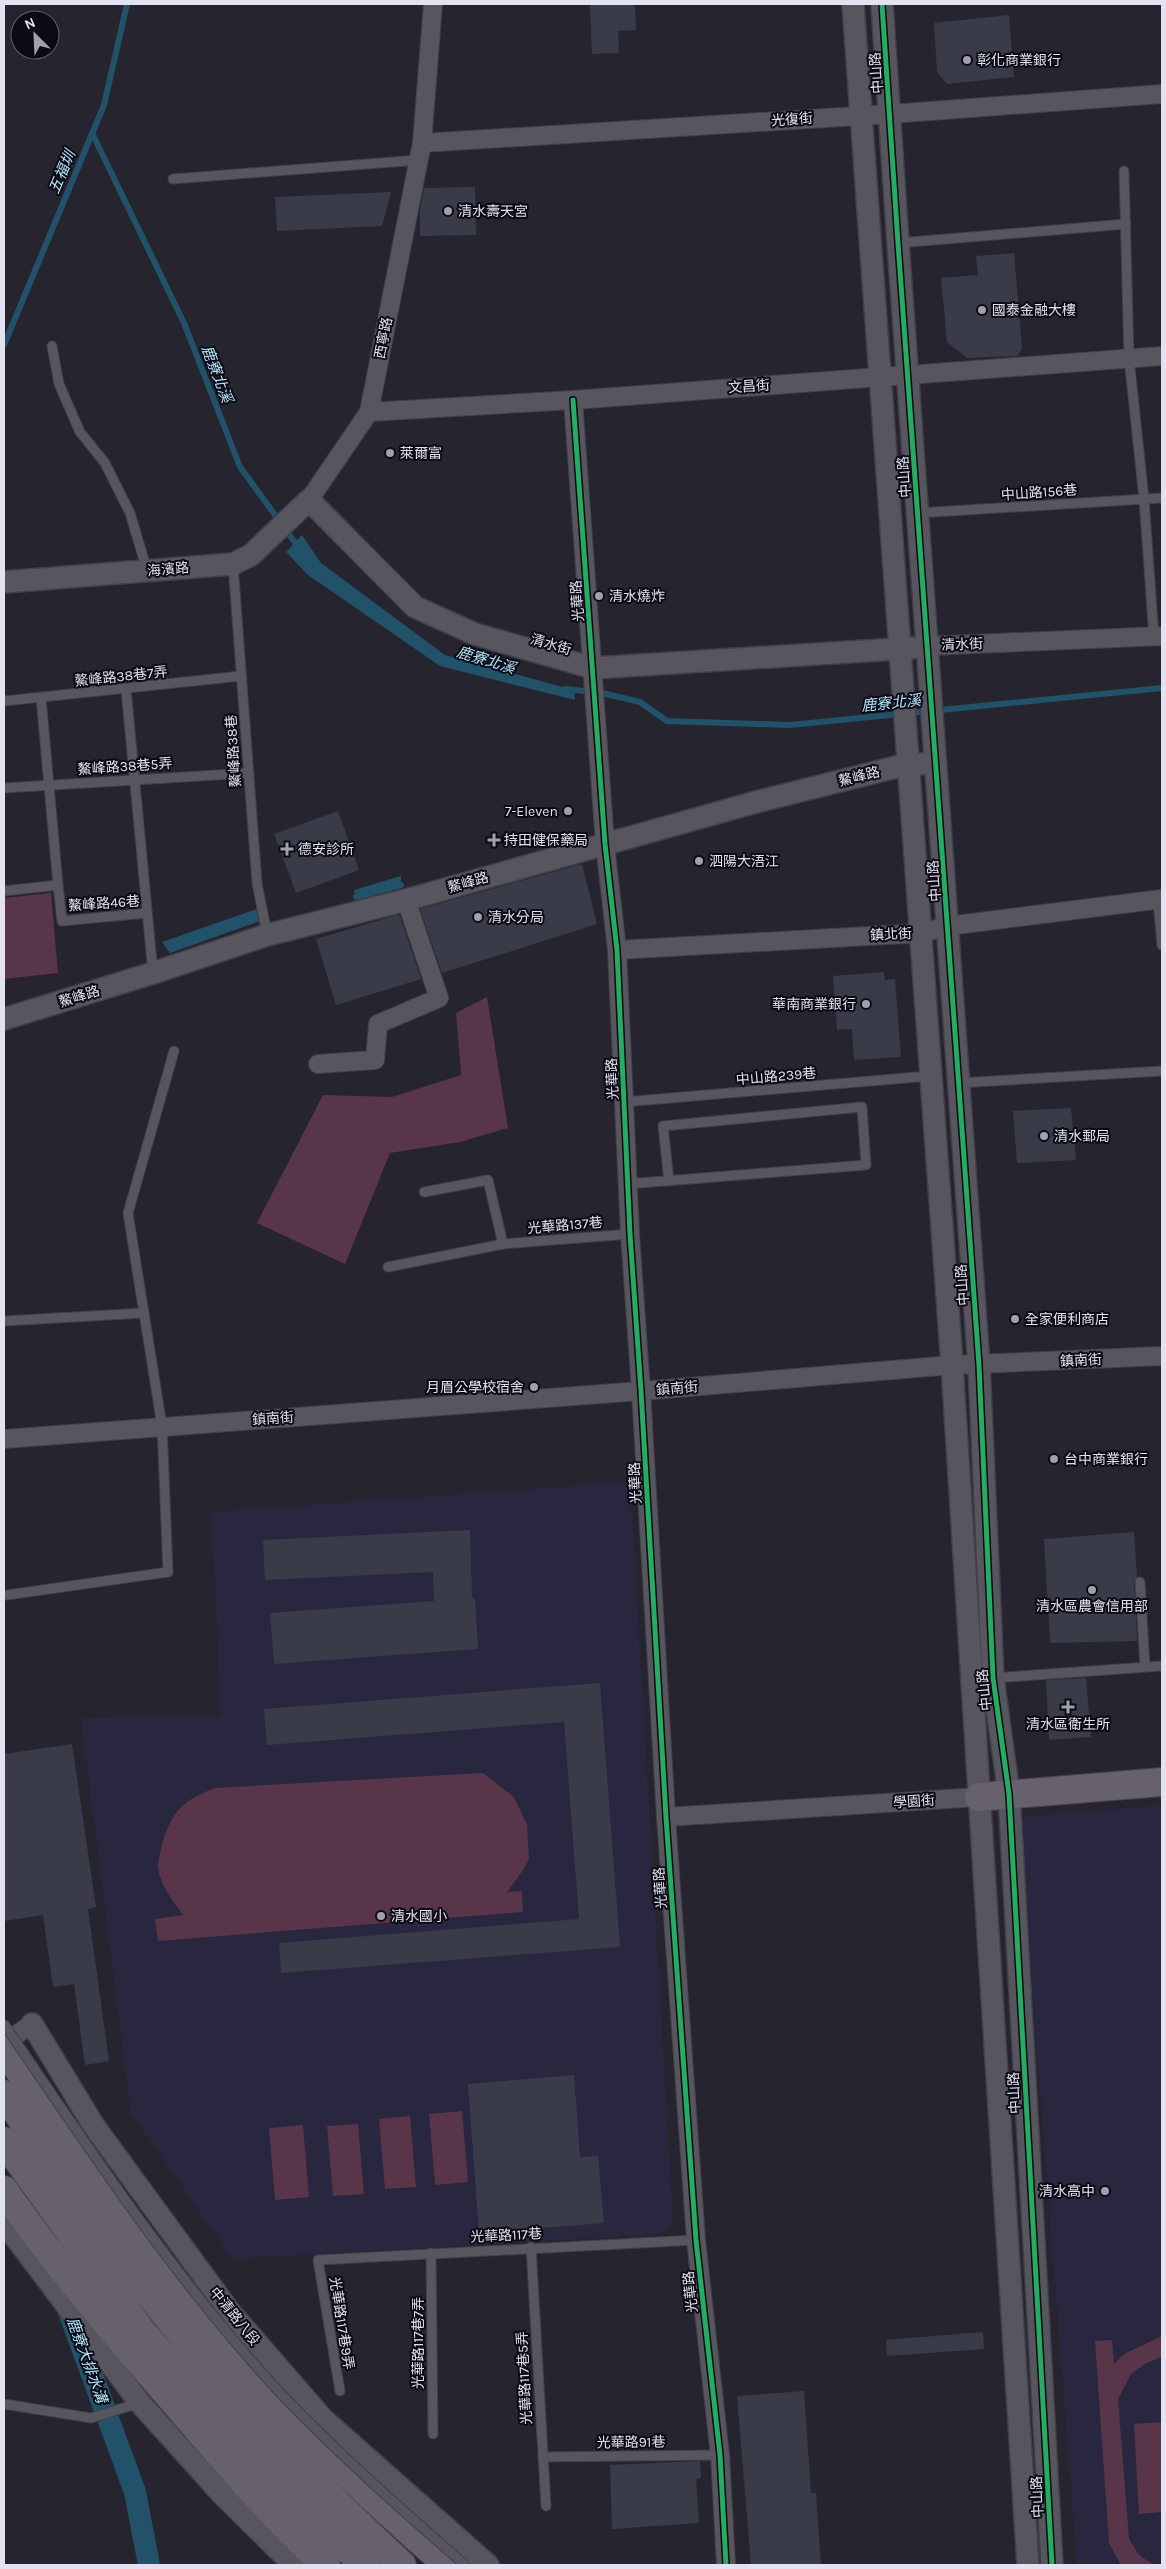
<svg xmlns="http://www.w3.org/2000/svg" width="1166" height="2569" font-family="Karla,'Noto Sans TC',sans-serif">
<style>
.built{fill:#29263f}
.green{fill:#593549}
.water{fill:#21526a}
.lines{fill:none;stroke-linecap:round;stroke-linejoin:round}
.stream{stroke:#21526a;stroke-width:6}
.canal{stroke:#21526a;stroke-width:22}
.building{fill:#393c48}
.service-casing{stroke:#42404b;stroke-width:11}
.minor-casing{stroke:#42404b;stroke-width:20}
.tertiary-casing{stroke:#42404b;stroke-width:24}
.primary-casing{stroke:#42404b;stroke-width:30}
.service{stroke:#57565f;stroke-width:9}
.minor{stroke:#57565f;stroke-width:18}
.tertiary{stroke:#57565f;stroke-width:21}
.primary{stroke:#67616e;stroke-width:28}
.service-bridge-casing{stroke:#42404b;stroke-width:11;stroke-linecap:butt}
.service-bridge{stroke:#57565f;stroke-width:9}
.cycleway-casing{stroke:#0c0b14;stroke-width:8}
.cycleway{stroke:#26ab63;stroke-width:5}
.poi-dot{fill:#a1a0ad;stroke:#0c0b14;stroke-width:2}
.labels{text-anchor:middle;stroke-width:4;stroke-linejoin:round;paint-order:stroke}
.poi-label{font-size:14px;fill:#e3e2f1;stroke:#0c0b14;text-anchor:start}
.street-label{font-size:14px;fill:#e3e2f1;stroke:#0c0b14}
.water-label{font-size:15px;font-style:italic;fill:#b5e5fe;stroke:#0c0b14}
</style>
<rect width="100%" height="100%" fill="#26242f"/>
<g class="built">
<polygon points="630,1482 673,2221 663,2234 233,2259 131,2113 81,1718 221,1717 212,1512"/>
<polygon points="1162,1805 1162,2565 1077,2565 1019,1817"/>
</g>
<g class="green">
<polygon points="51,893 58,973 4,979 4,898"/>
<polygon points="487,997 508,1128 460,1142 390,1153 345,1264 257,1223 323,1095 392,1097 461,1075 456,1013"/>
<path d="M483,1773L514,1797L527,1825L529,1859L524,1869L507,1892L522,1891L523,1912L158,1941L155,1919L183,1915C173,1901 160,1885 158,1867C158,1859 161,1849 163,1841C173,1809 184,1801 214,1788Z"/>
<polygon points="462,2111 468,2182 435,2185 429,2114"/>
<polygon points="410,2116 416,2187 385,2189 379,2119"/>
<polygon points="358,2124 364,2194 333,2196 327,2126"/>
<polygon points="303,2125 309,2197 275,2200 269,2128"/>
<polygon points="1162,2336 1162,2357 1146,2363 1131,2374 1118,2399 1129,2539 1139,2555 1154,2565 1121,2565 1109,2543 1095,2341 1112,2340 1114,2364 1124,2354"/>
<polygon points="1162,2422 1162,2512 1139,2514 1134,2424"/>
</g>
<g class="water">
<polygon points="302,535 321,563 445,655 574,690 575,700 440,666 308,575 286,552"/>
<polygon points="401,876 401,885 356,897 354,890"/>
<polygon points="257,909 260,921 170,953 162,942"/>
</g>
<g class="lines">
<g class="stream">
<polyline points="92,133 184,323 240,467 299,548"/>
<polyline points="4,345 104,105 127,4"/>
<polyline points="566,689 602,693 640,702 667,721 790,725 1162,688"/>
<polyline points="356,897 401,885"/>
</g>
<polyline class="canal" points="69,2312 135,2492 149,2565"/>
</g>
<g class="building">
<polygon points="590,4 635,4 636,30 618,31 619,53 592,54"/>
<polygon points="1009,15 1014,77 947,84 937,72 934,23"/>
<polygon points="475,187 476,235 420,236 420,209 424,188"/>
<polygon points="391,192 382,226 277,231 275,197"/>
<polygon points="1014,253 1022,349 1017,356 967,358 947,342 941,278 978,275 976,256"/>
<polygon points="338,811 359,870 296,893 274,834"/>
<polygon points="582,864 597,924 442,973 420,909"/>
<polygon points="397,915 400,916 421,979 336,1005 316,939"/>
<polygon points="884,972 885,980 895,979 901,1057 854,1060 852,1029 837,1030 833,976"/>
<polygon points="1071,1108 1076,1160 1017,1163 1013,1111"/>
<polygon points="470,1530 472,1598 475,1598 478,1649 274,1664 270,1613 434,1601 433,1572 265,1580 263,1540"/>
<polygon points="1134,1532 1137,1577 1134,1582 1137,1641 1050,1643 1044,1539"/>
<polygon points="1086,1678 1091,1737 1049,1740 1046,1680"/>
<polygon points="600,1683 620,1947 281,1973 279,1943 579,1919 564,1722 267,1745 264,1709"/>
<polygon points="72,1744 96,1907 88,1909 109,2061 85,2065 74,1984 53,1987 43,1915 4,1921 4,1754"/>
<polygon points="574,2075 580,2157 598,2156 604,2223 479,2233 468,2084"/>
<polygon points="983,2332 984,2349 887,2356 886,2340"/>
<polygon points="804,2391 811,2493 816,2493 821,2565 751,2565 737,2396"/>
<polygon points="700,2461 701,2478 696,2479 699,2523 612,2529 610,2465"/>
</g>
<g class="lines">
<defs>
<g id="service">
<polyline points="1124,171 1129,358 1144,499 1154,637"/>
<polyline points="173,179 419,160"/>
<polyline points="898,243 1126,224"/>
<polyline points="52,346 59,384 80,432 105,463 130,513 147,570"/>
<polyline points="918,513 1162,498"/>
<polyline points="233,564 257,883 267,934"/>
<polyline points="126,689 153,973"/>
<polyline points="41,698 58,885"/>
<polyline points="4,701 241,676"/>
<polyline points="4,788 249,773"/>
<polyline points="4,891 58,885 62,921 147,913"/>
<polyline points="1158,900 1162,945"/>
<polyline points="958,1083 1162,1071"/>
<polyline points="624,1102 929,1076"/>
<polyline points="627,1184 866,1165 862,1107 663,1126 669,1181"/>
<polyline points="424,1192 488,1180 503,1244"/>
<polyline points="388,1267 503,1244 630,1234"/>
<polyline points="4,1321 144,1313"/>
<polyline points="1140,1582 1145,1667"/>
<polyline points="7,1595 168,1572 162,1426 128,1213 174,1051"/>
<polyline points="993,1678 1162,1666"/>
<polyline points="531,2247 546,2506"/>
<polyline points="431,2253 433,2434"/>
<polyline points="340,2391 318,2260 696,2240"/>
<polyline points="4,2404 91,2418 139,2403"/>
<polyline points="543,2457 720,2455"/>
</g>
<g id="minor">
<polyline points="422,143 890,114 1162,94"/>
<polyline points="573,400 605,844 617,950 630,1234 641,1391 666,1817 696,2240 720,2455 726,2565"/>
<polyline points="369,412 573,400 1162,356"/>
<polyline points="309,500 369,412 422,143 433,4"/>
<polyline points="927,646 1162,636"/>
<polyline points="617,950 922,933 948,926 1162,899"/>
<polyline points="318,1064 375,1060 378,1024 439,998 406,900"/>
<polyline points="4,1439 641,1391 952,1365 1162,1356"/>
<polyline points="666,1817 979,1797"/>
<polyline points="4,2043 32,2024"/>
</g>
<g id="tertiary">
<polyline points="853,4 952,1365 1028,2565"/>
<polyline points="882,4 898,243 979,1365 993,1678 1009,1794 1052,2565"/>
<polyline points="4,582 233,564 251,555 309,500 415,607 475,634 593,668 912,648"/>
<polyline points="4,1019 153,973 267,935 406,900 756,802 908,764 921,764"/>
<polyline points="32,2024 94,2126 230,2312 323,2419 488,2565"/>
<polyline points="4,2222 140,2403 222,2494 294,2565"/>
</g>
<g id="primary">
<polyline points="979,1797 1162,1782"/>
<path d="M4,2049C67,2137 125,2229 194,2312C272,2404 357,2487 448,2565"/>
<path d="M4,2094C50,2158 94,2223 142,2285C220,2386 308,2479 402,2565"/>
<polyline points="4,2141 142,2332 230,2432 302,2507 365,2565"/>
<path d="M4,2190C52,2260 109,2326 164,2390C216,2450 267,2512 326,2565"/>
</g>
</defs>
<use href="#service" class="service-casing"/>
<use href="#minor" class="minor-casing"/>
<use href="#tertiary" class="tertiary-casing"/>
<use href="#primary" class="primary-casing"/>
<use href="#service" class="service"/>
<use href="#minor" class="minor"/>
<use href="#tertiary" class="tertiary"/>
<use href="#primary" class="primary"/>
<defs>
<path id="service-bridge" d="M4,2024C92,2153 178,2284 285,2398C342,2457 403,2511 465,2565"/>
</defs>
<use href="#service-bridge" class="service-bridge-casing"/>
<use href="#service-bridge" class="service-bridge"/>
<defs>
<g id="cycleway">
<polyline points="882,4 898,243 979,1365 993,1678 1009,1794 1052,2565"/>
<polyline points="573,400 605,844 617,950 630,1234 641,1391 666,1817 696,2240 720,2455 726,2565"/>
</g>
</defs>
<use href="#cycleway" class="cycleway-casing"/>
<use href="#cycleway" class="cycleway"/>
</g>
<g class="poi-dot">
<circle cx="967" cy="60" r="5"/>
<circle cx="448" cy="211" r="5"/>
<circle cx="982" cy="310" r="5"/>
<circle cx="390" cy="453" r="5"/>
<circle cx="599" cy="596" r="5"/>
<circle cx="568" cy="811" r="5"/>
<path d="M491.5 832.5h5v5h5v5h-5v5h-5v-5h-5v-5h5z"/>
<path d="M284.5 841.5h5v5h5v5h-5v5h-5v-5h-5v-5h5z"/>
<circle cx="699" cy="861" r="5"/>
<circle cx="478" cy="917" r="5"/>
<circle cx="866" cy="1004" r="5"/>
<circle cx="1044" cy="1136" r="5"/>
<circle cx="1015" cy="1319" r="5"/>
<circle cx="534" cy="1387" r="5"/>
<circle cx="1054" cy="1459" r="5"/>
<circle cx="1092" cy="1590" r="5"/>
<path d="M1065.5 1699.5h5v5h5v5h-5v5h-5v-5h-5v-5h5z"/>
<circle cx="381" cy="1916" r="5"/>
<circle cx="1105" cy="2191" r="5"/>
</g>
<g class="labels">
<g class="poi-label">
<text x="977" y="65">彰化商業銀行</text>
<text x="458" y="216">清水壽天宮</text>
<text x="992" y="315">國泰金融大樓</text>
<text x="400" y="458">萊爾富</text>
<text x="609" y="601">清水燒炸</text>
<text x="558" y="816" text-anchor="end">7-Eleven</text>
<text x="504" y="845">持田健保藥局</text>
<text x="298" y="854">德安診所</text>
<text x="709" y="866">泗陽大浯江</text>
<text x="488" y="922">清水分局</text>
<text x="856" y="1009" text-anchor="end">華南商業銀行</text>
<text x="1054" y="1141">清水郵局</text>
<text x="1025" y="1324">全家便利商店</text>
<text x="524" y="1392" text-anchor="end">月眉公學校宿舍</text>
<text x="1064" y="1464">台中商業銀行</text>
<text x="1092" y="1611" text-anchor="middle">清水區農會信用部</text>
<text x="1068" y="1729" text-anchor="middle">清水區衛生所</text>
<text x="391" y="1921">清水國小</text>
<text x="1095" y="2196" text-anchor="end">清水高中</text>
</g>
<g class="street-label">
<text transform="translate(876 73) rotate(-94)" y="5">中山路</text>
<text transform="translate(792 119) rotate(-4)" y="5">光復街</text>
<text transform="translate(383 338) rotate(-79)" y="5">西寧路</text>
<text transform="translate(749 386) rotate(-4)" y="5">文昌街</text>
<text transform="translate(904 477) rotate(-94)" y="5">中山路</text>
<text transform="translate(1039 492) rotate(-4)" y="5">中山路156巷</text>
<text transform="translate(168 569) rotate(-5)" y="5">海濱路</text>
<text transform="translate(577 601) rotate(-94)" y="5">光華路</text>
<text transform="translate(551 644) rotate(16)" y="5">清水街</text>
<text transform="translate(962 644) rotate(-2)" y="5">清水街</text>
<text transform="translate(121 676) rotate(-6)" y="5">鰲峰路38巷7弄</text>
<text transform="translate(233 751) rotate(-94)" y="5">鰲峰路38巷</text>
<text transform="translate(125 766) rotate(-4)" y="5">鰲峰路38巷5弄</text>
<text transform="translate(859 776) rotate(-14)" y="5">鰲峰路</text>
<text transform="translate(934 881) rotate(-94)" y="5">中山路</text>
<text transform="translate(468 882) rotate(-16)" y="5">鰲峰路</text>
<text transform="translate(104 903) rotate(-4)" y="5">鰲峰路46巷</text>
<text transform="translate(891 934) rotate(-3)" y="5">鎮北街</text>
<text transform="translate(79 996) rotate(-17)" y="5">鰲峰路</text>
<text transform="translate(776 1076) rotate(-5)" y="5">中山路239巷</text>
<text transform="translate(612 1079) rotate(-93)" y="5">光華路</text>
<text transform="translate(565 1225) rotate(-5)" y="5">光華路137巷</text>
<text transform="translate(962 1285) rotate(-94)" y="5">中山路</text>
<text transform="translate(1081 1360) rotate(-3)" y="5">鎮南街</text>
<text transform="translate(677 1388) rotate(-5)" y="5">鎮南街</text>
<text transform="translate(273 1418) rotate(-4)" y="5">鎮南街</text>
<text transform="translate(635 1483) rotate(-93)" y="5">光華路</text>
<text transform="translate(984 1690) rotate(-96)" y="5">中山路</text>
<text transform="translate(914 1801) rotate(-4)" y="5">學園街</text>
<text transform="translate(660 1888) rotate(-94)" y="5">光華路</text>
<text transform="translate(1014 2093) rotate(-93)" y="5">中山路</text>
<text transform="translate(506 2235) rotate(-3)" y="5">光華路117巷</text>
<text transform="translate(690 2292) rotate(-96)" y="5">光華路</text>
<text transform="translate(235 2316) rotate(51)" y="5">中清路八段</text>
<text transform="translate(342 2323) rotate(81)" y="5">光華路117巷9弄</text>
<text transform="translate(418 2343) rotate(-90)" y="5">光華路117巷7弄</text>
<text transform="translate(524 2378) rotate(-93)" y="5">光華路117巷5弄</text>
<text transform="translate(631 2442) rotate(-1)" y="5">光華路91巷</text>
<text transform="translate(1037 2497) rotate(-93)" y="5">中山路</text>
</g>
<g class="water-label">
<text transform="translate(62 172) rotate(-67)" y="5">五福圳</text>
<text transform="translate(217 374) rotate(69)" y="5">鹿寮北溪</text>
<text transform="translate(486 660) rotate(17)" y="5">鹿寮北溪</text>
<text transform="translate(891 703) rotate(-6)" y="5">鹿寮北溪</text>
<text transform="translate(87 2360) rotate(70)" y="5">鹿寮大排水溝</text>
</g>
</g>
<rect width="1166" height="2569" fill="none" stroke="#e3e2f1" stroke-width="10"/>
<g transform="translate(35 35) rotate(336)"><circle r="24" fill="#0c0b14" stroke="#62616c"/>
<path d="M0-4L9 19L0 12L-9 19Z" fill="#a1a0ad"/>
<text y="-8" font-size="14" font-weight="bold" text-anchor="middle" fill="#e3e2f1">N</text>
</g>
</svg>
